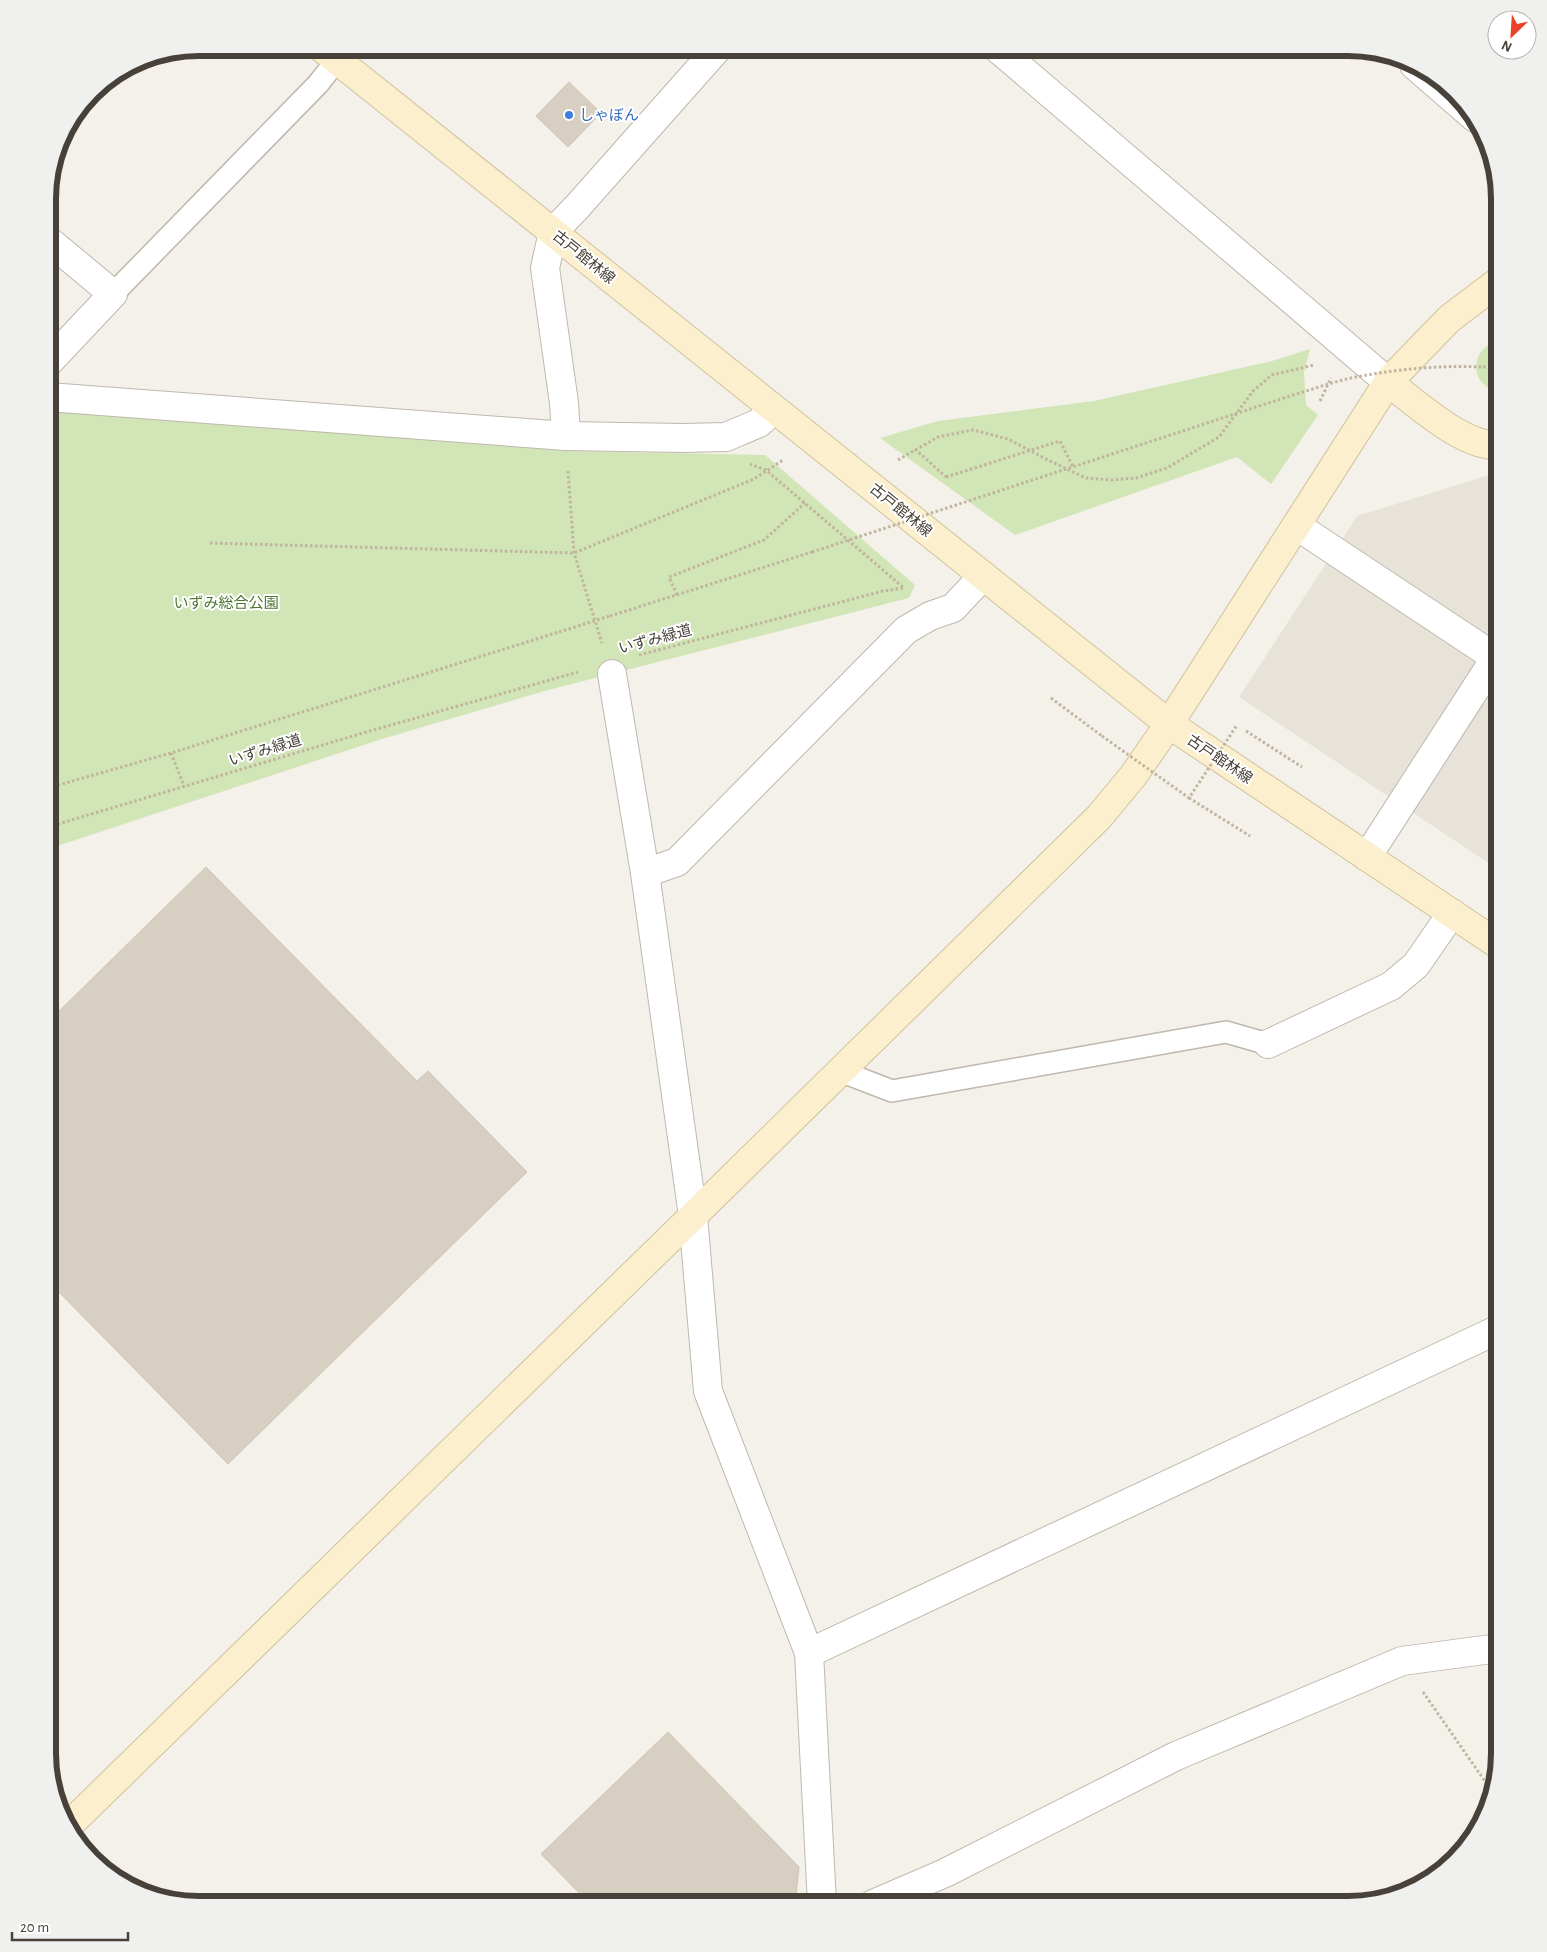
<svg xmlns="http://www.w3.org/2000/svg" width="1547" height="1952" font-family="'Alegreya Sans','Noto Sans JP',sans-serif">
<style>
.residential{fill:#e8e3d9}
.green{fill:#d1e5b6}
.building{fill:#d8cfc3;stroke:#cfc4b4}
.lines{fill:none;stroke-linecap:round;stroke-linejoin:round}
.lane-casing{stroke:#bfb8ad;stroke-width:24}
.street-casing{stroke:#bfb8ad;stroke-width:30}
.secondary-casing{stroke:#d1c29d;stroke-width:30}
.path{stroke:#c0b49f;stroke-width:3;stroke-dasharray:2.5 2.5;stroke-linecap:butt}
.lane{stroke:#fff;stroke-width:21}
.street{stroke:#fff;stroke-width:28}
.secondary{stroke:#fbefcd;stroke-width:28}
.path-bridge{stroke:#c0b49f;stroke-width:3;stroke-dasharray:2.5 2.5;stroke-linecap:butt}
.shop-dot{fill:#3f7fe0;stroke:#fff;stroke-width:2}
.labels{text-anchor:middle;stroke-width:4;stroke-linejoin:round;paint-order:stroke}
.shop-label{font-size:15px;fill:#366cbe;stroke:#fff;text-anchor:start}
.street-label{font-size:15px;fill:#484139;stroke:#fff}
.park-label{font-size:15px;fill:#4c762f;stroke:#fff}
.rim{fill:none;stroke:#484139;stroke-width:6}
</style>
<rect width="100%" height="100%" fill="#f4f1ea"/>
<polygon class="residential" points="1499,472 1499,870 1239,697 1357,516"/>
<g class="green">
<path d="M1499,341V392C1468,386 1469,347 1499,341Z"/>
<polygon points="1310,349 1304,373 1306,405 1318,415 1271,484 1237,457 1015,535 880,438 938,421 1094,401 1272,361"/>
<polygon points="48,410 567,451 765,455 915,585 909,598 548,690 382,739 48,849"/>
</g>
<g class="building">
<polygon points="569,82 601,113 568,147 536,116"/>
<polygon points="206,867 417,1081 428,1071 527,1172 228,1464 48,1281 48,1022"/>
<polygon points="668,1732 799,1867 795,1904 590,1904 541,1854"/>
</g>
<g class="lines">
<defs>
<g id="lane">
<polyline points="113,294 318,84 337,60"/>
<polyline points="840,1071 892,1091 1226,1032 1268,1044"/>
</g>
<g id="street">
<polyline points="997,48 1388,382"/>
<polyline points="1414,65 1475,118"/>
<polyline points="48,363 113,294 48,240"/>
<polyline points="48,397 566,436 683,438 726,437 759,423 774,409"/>
<polyline points="566,436 564,403 545,268 553,232 577,207 718,48"/>
<polyline points="1297,526 1499,660"/>
<polyline points="612,674 645,873 693,1216 708,1391 809,1653 822,1904"/>
<polyline points="1367,857 1496,657 1499,656"/>
<polyline points="645,873 677,862 906,630 930,616 953,608 983,576"/>
<polyline points="1268,1044 1391,986 1416,965 1452,913"/>
<polyline points="809,1653 1499,1329"/>
<polyline points="873,1904 945,1873 1176,1756 1402,1661 1499,1648"/>
</g>
<g id="secondary">
<polyline points="322,48 1169,724 1499,945"/>
<path d="M1388,382C1416,403 1464,448 1499,445"/>
<polyline points="68,1826 693,1216 1099,817 1133,776 1169,724 1388,382 1449,319 1499,281"/>
</g>
</defs>
<use href="#lane" class="lane-casing"/>
<use href="#street" class="street-casing"/>
<use href="#secondary" class="secondary-casing"/>
<g class="path">
<polyline points="1483,367 1499,367"/>
<polyline points="1320,401 1331,378"/>
<polyline points="915,449 946,477"/>
<polyline points="898,460 938,437 973,430 1008,439 1050,461 1086,478 1111,480 1136,478 1167,468 1219,437 1253,391 1272,375 1314,365"/>
<polyline points="568,471 574,553 602,643"/>
<polyline points="210,543 574,553 754,479 783,460"/>
<polyline points="677,595 669,577 764,540 805,503"/>
<polyline points="610,616 812,552"/>
<polyline points="639,655 883,591 904,588 766,470 750,464"/>
<polyline points="1051,698 1102,736"/>
<polyline points="1246,731 1302,767"/>
<polyline points="171,753 184,786"/>
<polyline points="48,788 171,753 559,632"/>
<polyline points="1189,798 1250,836"/>
<polyline points="48,827 363,733 578,672"/>
<polyline points="1423,1692 1491,1790"/>
</g>
<use href="#lane" class="lane"/>
<use href="#street" class="street"/>
<use href="#secondary" class="secondary"/>
<g class="path-bridge">
<polyline points="946,477 1060,441 1073,467"/>
<path d="M812,552L1293,395C1314,389 1335,381 1356,377C1398,369 1440,365 1483,367"/>
<polyline points="559,632 610,616"/>
<polyline points="1102,736 1189,798 1237,725"/>
</g>
</g>
<circle class="shop-dot" cx="569" cy="115" r="5"/>
<g class="labels">
<g class="shop-label">
<text x="579" y="120">しゃぼん</text>
</g>
<g class="street-label">
<text transform="translate(584 257) rotate(39)" y="5">古戸館林線</text>
<text transform="translate(901 510) rotate(39)" y="5">古戸館林線</text>
<text transform="translate(655 639) rotate(-15)" y="5">いずみ緑道</text>
<text transform="translate(265 750) rotate(-17)" y="5">いずみ緑道</text>
<text transform="translate(1220 759) rotate(34)" y="5">古戸館林線</text>
</g>
<g class="park-label">
<text x="226" y="608">いずみ総合公園</text>
</g>
</g>
<path d="M0 0H1547V1952H0ZM199 56H1348A143 143 0 0 1 1491 199V1753A143 143 0 0 1 1348 1896H199A143 143 0 0 1 56 1753V199A143 143 0 0 1 199 56Z" fill="#f0f0ef" fill-rule="evenodd"/>
<path class="rim" d="M199 56H1348A143 143 0 0 1 1491 199V1753A143 143 0 0 1 1348 1896H199A143 143 0 0 1 56 1753V199A143 143 0 0 1 199 56Z"/>
<g transform="translate(1512 35) rotate(205)"><circle r="24" fill="#ffffff" stroke="#b6b3b0"/>
<path d="M0-4L9 19L0 12L-9 19Z" fill="#ec4229"/>
<text y="-8" font-size="14" font-weight="bold" text-anchor="middle" fill="#484139">N</text>
</g>
<path d="M12 1932v8h116v-8" fill="none" stroke="#484139" stroke-width="2.5"/>
<text x="20" y="1932" font-size="15" fill="#484139" stroke="#ffffff" stroke-width="4" paint-order="stroke">20 m</text>
</svg>
